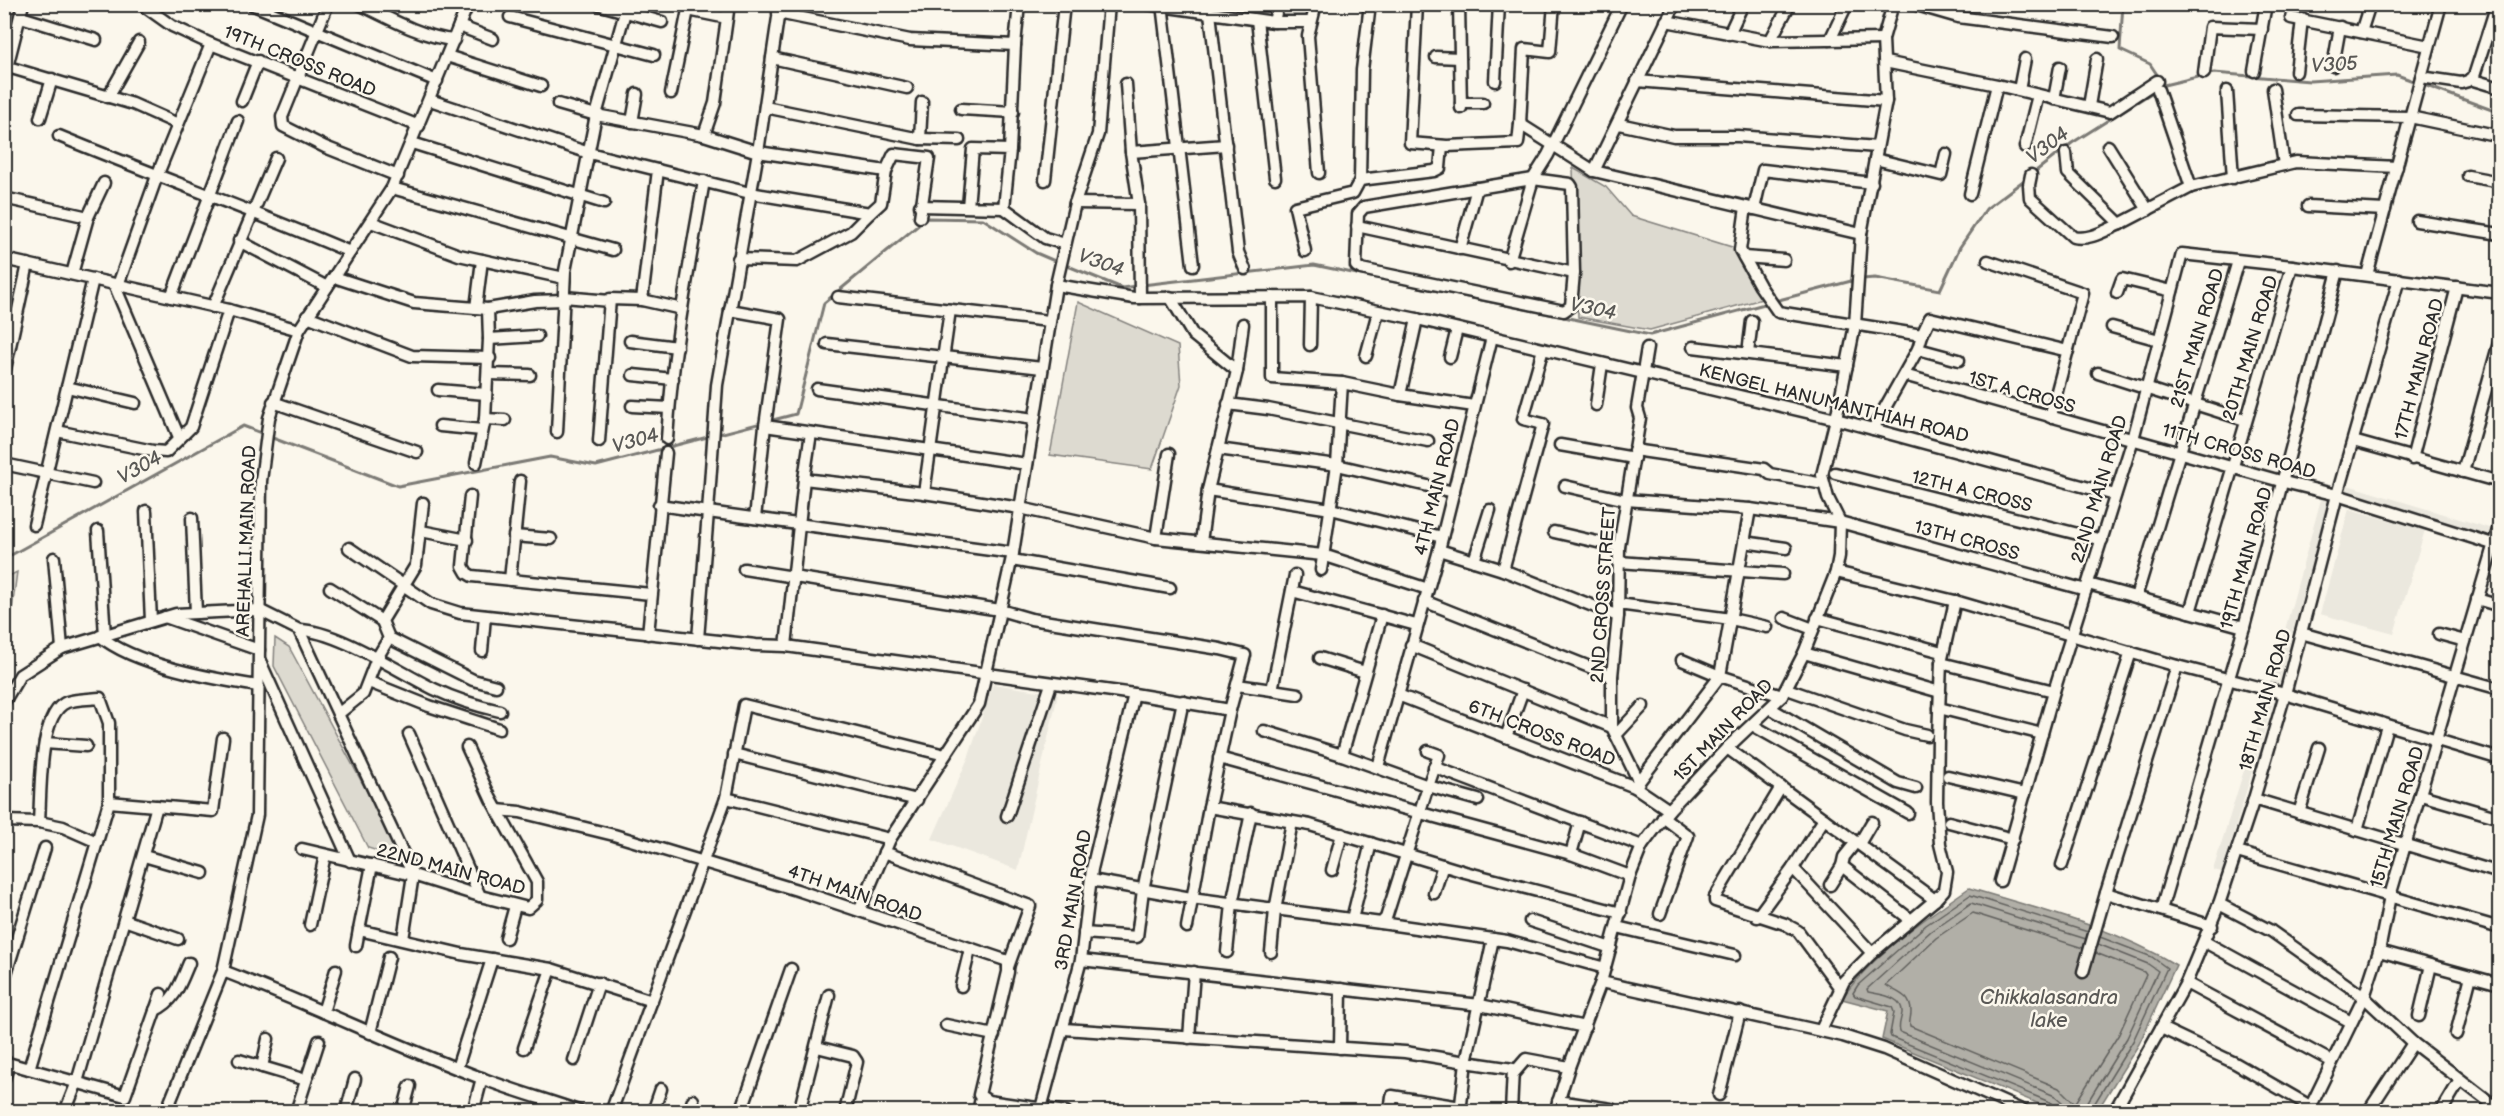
<svg xmlns="http://www.w3.org/2000/svg" width="2504" height="1116" font-family="'Balsamiq Sans',sans-serif">
<style>
.built{fill:#ebe8de}
.green{fill:#dddad0;stroke:#84827e;stroke-width:1.5}
.water{fill:#b1afa7;stroke:#7b7a75;stroke-width:1.5}
.lines{fill:none;stroke-linecap:round;stroke-linejoin:round}
.shore{stroke:#61605d;stroke-width:1.5}
.stream{stroke:#7b7a75;stroke-width:3}
.minor-casing{stroke:#2b2b2b;stroke-width:15}
.minor{stroke:#fbf7ec;stroke-width:10}
.labels{text-anchor:middle;stroke-width:5;stroke-linejoin:round;paint-order:stroke}
.street-label{font-size:18px;fill:#2b2b2b;stroke:#fbf7ec}
.water-label{font-size:20px;font-style:italic;fill:#5a5956;stroke:#fbf7ec}
</style>
<rect width="100%" height="100%" fill="#fbf7ec"/>
<filter id="ink" filterUnits="userSpaceOnUse"><feTurbulence type="fractalNoise" baseFrequency=".0167" numOctaves="2"/><feDisplacementMap in="SourceGraphic" scale="12" xChannelSelector="R" yChannelSelector="G"/><feConvolveMatrix kernelMatrix="1 2 1 2 8 2 1 2 1" color-interpolation-filters="sRGB"/></filter>
<g filter="url(#ink)">
<g class="built">
<polygon points="2341,483 2499,531 2499,543 2337,495"/>
<polygon points="2323,492 2330,494 2277,690 2269,688"/>
<polygon points="2349,509 2425,530 2394,634 2320,614"/>
<polygon points="993,684 1058,694 1018,870 932,839 969,756"/>
<polygon points="2269,690 2276,692 2222,872 2213,870"/>
</g>
<g class="green">
<polygon points="1573,168 1606,187 1631,216 1735,248 1762,299 1650,330 1578,317"/>
<polygon points="1078,302 1178,346 1181,385 1152,469 1050,455"/>
<polygon points="17,572 12,610 5,618 5,578"/>
<polygon points="275,638 289,647 400,853 387,854 368,848 274,666"/>
</g>
<path class="water" d="M1969,888C2038,909 2113,927 2176,965L2139,1044L2097,1111H2056L1882,1039L1888,1011L1842,999C1868,958 1928,916 1969,888Z"/>
<g class="lines">
<g class="shore">
<path d="M2083,948L1973,913L1936,938L1886,985C1896,993 1911,994 1911,1012C1911,1017 1909,1021 1910,1026L2059,1088L2075,1104L2119,1034L2146,975L2144,972L2096,953"/>
<polyline points="2056,1112 2052,1103 1891,1037 1890,1034 1894,1012 1892,1007 1855,996 1853,993 1858,985 1926,925 1970,895 2088,932"/>
<path d="M2064,1112L2062,1102L2055,1096L1900,1032C1898,1025 1901,1020 1902,1013C1903,996 1881,995 1868,992L1867,989L1931,931L1971,903L2086,939"/>
<polyline points="2085,1112 2087,1103 2127,1038 2158,971 2148,964 2098,944"/>
<polyline points="2093,1112 2093,1106 2133,1041 2167,968 2152,957 2100,937"/>
</g>
<g class="stream">
<polyline points="2123,4 2120,50 2150,64 2164,85"/>
<polyline points="2032,174 2072,143 2164,85 2214,73 2310,81 2397,75 2500,113"/>
<polyline points="1063,264 1122,288 1136,286"/>
<polyline points="1862,279 1875,278 1940,290 1960,247 1986,209 2027,178"/>
<polyline points="1142,285 1314,265 1650,335 1768,303"/>
<polyline points="1775,301 1855,280"/>
<polyline points="270,437 398,486 550,457 596,466 796,414 824,303 927,218 983,219 1036,253 1057,262"/>
<polyline points="4,559 243,426 264,434"/>
</g>
<defs>
<g id="minor">
<polyline points="141,4 172,26 211,44 419,126"/>
<polyline points="251,4 437,81"/>
<polyline points="328,4 282,117 283,126 325,147 398,176"/>
<path d="M359,4C386,17 424,38 454,40"/>
<polyline points="597,4 662,22"/>
<polyline points="780,4 758,152 717,385 708,512 1013,553"/>
<polyline points="1147,4 1274,22 1278,4"/>
<polyline points="1162,4 1193,265"/>
<polyline points="1316,4 1308,36 1319,173"/>
<polyline points="1417,4 1410,143 1447,146 1518,143 1520,124"/>
<polyline points="1459,4 1461,108"/>
<polyline points="1554,4 1550,52 1524,49 1520,124 1594,171 1861,234"/>
<polyline points="1913,4 1958,17 2113,37"/>
<polyline points="689,6 688,10 727,18"/>
<polyline points="778,13 910,40 1015,45 1019,4"/>
<polyline points="1210,13 1238,252 1245,269"/>
<polyline points="21,17 96,40"/>
<polyline points="510,17 654,55"/>
<polyline points="2291,18 2429,46"/>
<polyline points="1257,20 1275,178"/>
<polyline points="1666,21 1770,41 1883,39"/>
<polyline points="1274,22 1311,22"/>
<polyline points="459,26 493,39"/>
<polyline points="2361,32 2370,4"/>
<polyline points="2488,32 2500,36"/>
<polyline points="1729,34 1743,4"/>
<polyline points="1830,40 1847,4"/>
<polyline points="1770,41 1790,4"/>
<polyline points="447,56 541,86"/>
<polyline points="1436,57 1460,58"/>
<polyline points="772,58 907,88"/>
<polyline points="1885,62 1997,85 2110,112 2157,81"/>
<polyline points="2333,66 2340,27"/>
<polyline points="8,67 133,104 178,124"/>
<polyline points="2254,71 2266,4"/>
<polyline points="2296,72 2302,19"/>
<polyline points="2204,73 2210,27 2262,29"/>
<polyline points="2421,77 2461,83 2468,81 2474,76 2497,4"/>
<polyline points="4,79 23,4"/>
<polyline points="2470,79 2500,88"/>
<polyline points="1495,81 1499,4"/>
<polyline points="1637,81 1886,101"/>
<polyline points="1126,84 1131,152 1139,204 1140,298"/>
<polyline points="2273,89 2284,165"/>
<polyline points="2019,90 2025,59"/>
<polyline points="2158,90 2191,187"/>
<polyline points="2227,91 2233,178"/>
<polyline points="671,93 688,10"/>
<polyline points="108,97 139,42"/>
<polyline points="2054,99 2060,67"/>
<polyline points="430,100 589,153 750,193 870,213 881,203 886,171"/>
<polyline points="242,101 258,61"/>
<polyline points="1461,103 1483,103"/>
<polyline points="558,104 596,115 704,135 758,152 886,171 894,154 929,158 920,217"/>
<polyline points="2089,106 2097,59"/>
<polyline points="765,107 920,139 922,102"/>
<polyline points="961,109 1013,112"/>
<polyline points="2298,115 2410,117 2500,136"/>
<polyline points="40,118 52,79"/>
<polyline points="632,122 637,94"/>
<polyline points="1619,124 1674,136 1738,136 1877,147"/>
<polyline points="704,135 715,103 729,4"/>
<path d="M59,136C156,176 254,211 350,252"/>
<polyline points="920,139 959,140"/>
<polyline points="412,143 604,203"/>
<polyline points="2108,146 2148,210"/>
<polyline points="2025,147 2038,95"/>
<polyline points="1010,150 1015,45"/>
<polyline points="1131,152 1226,145"/>
<polyline points="2066,153 2068,173 2120,224 2191,187 2296,162 2397,167"/>
<polyline points="1875,159 1941,175 1946,154"/>
<polyline points="1594,171 1675,4"/>
<path d="M2031,175L2029,185L2030,198L2073,237C2089,241 2106,230 2120,224"/>
<polyline points="2468,176 2500,182"/>
<polygon points="1533,179 1570,184 1572,187 1574,273 1571,306 1564,311 1361,269 1356,266 1358,214 1364,207"/>
<polyline points="1045,180 1064,4"/>
<polyline points="1360,180 1362,70 1370,4"/>
<polyline points="392,188 613,250"/>
<polyline points="1970,194 1997,85"/>
<polyline points="4,198 88,217 72,274"/>
<polyline points="1075,203 1139,204"/>
<polyline points="920,206 1004,208 1010,150 973,149 968,207"/>
<polyline points="2308,206 2385,210"/>
<polyline points="1746,207 1740,250 1760,286 1778,312 1922,335 1918,349 1873,429"/>
<polyline points="1004,208 1045,238 1065,244"/>
<polyline points="1754,209 1763,170 1872,183"/>
<polyline points="88,217 104,183"/>
<polyline points="2417,221 2500,234"/>
<polyline points="371,222 459,255 564,278"/>
<polyline points="1357,226 1574,273"/>
<polyline points="239,241 327,287"/>
<polyline points="1460,249 1477,188"/>
<polyline points="1305,251 1295,207 1353,193 1360,180 1434,171 1440,168 1442,146"/>
<polyline points="1744,257 1784,260"/>
<polyline points="4,259 229,310 299,330"/>
<polyline points="738,259 797,261 851,232 870,213"/>
<polyline points="1509,261 1533,179 1548,155 1622,4"/>
<polyline points="1988,261 2083,293 2050,417"/>
<polyline points="2367,275 2441,4"/>
<polyline points="334,277 414,303 488,309 535,301 563,300"/>
<polyline points="114,284 179,437"/>
<polyline points="118,285 157,176 211,44"/>
<polyline points="1056,285 1134,298 1311,297 1417,319 1836,419 2115,495"/>
<polyline points="2117,293 2122,279 2172,291"/>
<polyline points="171,297 238,121"/>
<polyline points="564,297 610,301"/>
<polyline points="838,297 1049,321"/>
<polyline points="1170,297 1193,335 1237,371 1208,490 1201,542"/>
<polyline points="1272,297 1272,378 1342,383"/>
<polyline points="642,300 658,170"/>
<polyline points="213,307 276,158"/>
<polyline points="476,308 482,260"/>
<polyline points="488,309 489,339 537,336"/>
<polyline points="730,310 780,319 765,426"/>
<polyline points="307,316 412,356 490,358"/>
<polyline points="2112,327 2159,340"/>
<polyline points="1922,335 1930,318 2068,351"/>
<polyline points="489,339 485,419 505,420"/>
<polyline points="630,341 677,347"/>
<polyline points="827,344 1042,368"/>
<polyline points="1310,345 1311,297"/>
<polyline points="1693,347 1847,366"/>
<polyline points="1918,349 1959,360"/>
<polyline points="1748,353 1752,321"/>
<polyline points="1366,356 1378,312"/>
<polyline points="1450,357 1457,329"/>
<polyline points="1237,371 1243,324"/>
<polyline points="2098,373 2245,420"/>
<polyline points="4,374 28,264"/>
<polyline points="489,374 530,375"/>
<polyline points="633,375 673,379"/>
<polyline points="1904,375 2284,482 2337,495 2499,546"/>
<polyline points="67,387 135,403"/>
<polyline points="817,389 1034,419"/>
<polyline points="438,390 486,394"/>
<polyline points="1400,395 1474,406"/>
<polyline points="273,402 417,452"/>
<polyline points="1228,404 1268,409 1428,441"/>
<polyline points="1596,405 1602,364"/>
<polyline points="632,406 669,408"/>
<polyline points="440,426 482,430"/>
<polyline points="57,431 153,451 166,452 191,427 229,310"/>
<polyline points="557,432 565,271 596,115 625,12"/>
<path d="M667,439C672,353 689,267 704,181"/>
<polyline points="599,441 610,299 642,300 682,309"/>
<polyline points="2353,441 2500,482"/>
<polyline points="1560,445 1634,458"/>
<polyline points="1218,449 1337,465 1454,492"/>
<polyline points="1634,450 1764,469 1770,474 1823,484"/>
<polyline points="2412,459 2457,287"/>
<polyline points="476,463 485,419"/>
<polyline points="4,464 93,483"/>
<polyline points="2463,472 2500,339"/>
<polyline points="1835,473 2102,540"/>
<polyline points="804,479 924,493 1020,508 1156,538 1323,555 1428,589"/>
<polyline points="1565,486 1626,500 1750,509 1840,522 2086,590"/>
<polyline points="1208,490 1331,509 1442,537"/>
<polyline points="924,493 950,310"/>
<polyline points="470,496 463,566 467,573 472,576 651,594"/>
<polyline points="659,505 708,512 698,639"/>
<polyline points="146,511 151,621"/>
<polyline points="192,518 196,613"/>
<polyline points="755,518 765,426 1027,464"/>
<polyline points="34,525 93,279"/>
<polyline points="98,531 105,635"/>
<polyline points="421,531 467,540"/>
<polyline points="1554,532 1619,547"/>
<polyline points="514,536 551,539"/>
<polyline points="1156,538 1169,454"/>
<polyline points="1744,542 1786,548"/>
<polyline points="349,548 431,604 460,613 756,645 786,646 1134,694 1230,710"/>
<polyline points="1439,550 1503,570 1618,616"/>
<polyline points="54,558 62,648"/>
<polyline points="1012,560 1170,588"/>
<polyline points="1474,561 1490,510"/>
<polyline points="1619,562 1783,574"/>
<polyline points="744,569 1000,610 1031,619 1220,649 1245,655 1230,710 1209,807 1310,825 1465,872 1621,913"/>
<polyline points="1321,570 1337,465 1342,383 1400,395 1417,319"/>
<polyline points="1503,570 1543,424 1523,419 1543,349"/>
<polyline points="1836,572 1955,601 2177,666 2285,694 2500,759"/>
<polyline points="510,580 520,481"/>
<polyline points="2088,584 2244,627"/>
<polyline points="330,588 382,621"/>
<polyline points="1292,591 1416,625"/>
<polyline points="2136,597 2238,261"/>
<polyline points="2477,599 2500,606"/>
<polyline points="1424,601 1612,676"/>
<polyline points="1618,604 1731,619 1767,627"/>
<polyline points="2190,612 2292,266"/>
<polyline points="165,617 259,650"/>
<polyline points="1784,618 1813,629"/>
<polyline points="1817,618 1942,652"/>
<path d="M299,630C336,630 399,672 434,689C455,699 477,706 500,711"/>
<polyline points="2301,633 2500,689"/>
<polyline points="648,634 666,453"/>
<polyline points="2439,634 2465,641"/>
<path d="M100,636C134,665 214,679 258,686"/>
<polyline points="389,638 473,680 496,686"/>
<polyline points="1411,645 1612,727"/>
<polyline points="786,646 804,479 811,433"/>
<polyline points="482,651 485,616"/>
<polyline points="1804,653 1940,692"/>
<polyline points="1320,658 1365,672"/>
<polyline points="1682,660 1720,676 1782,696"/>
<polyline points="260,661 350,861"/>
<polyline points="1941,663 2054,691"/>
<polyline points="2177,666 2106,893 2212,926"/>
<polyline points="369,682 429,706 499,729"/>
<polyline points="1237,685 1272,690 1295,575"/>
<polyline points="1787,689 1905,730 1927,735"/>
<polyline points="1272,690 1298,694"/>
<polyline points="1398,695 1635,787 1669,810"/>
<polyline points="4,702 20,675 62,648 176,614 259,610 299,630 413,875 403,939"/>
<polyline points="1770,708 1898,783 1916,788"/>
<polyline points="1939,708 2042,734"/>
<polyline points="338,714 363,694 377,658 389,638 382,621 416,565 423,503"/>
<polyline points="1752,725 1908,813"/>
<polyline points="1264,731 1342,755"/>
<polyline points="409,734 480,896"/>
<polyline points="1616,735 1643,706"/>
<polyline points="1506,737 1523,690"/>
<polyline points="45,743 86,746"/>
<polyline points="1727,748 1935,900"/>
<polyline points="1428,751 1439,755 1428,786 1478,800"/>
<polyline points="734,754 917,800"/>
<polyline points="1219,758 1571,854 1630,876"/>
<polyline points="1378,767 1439,550 1492,337"/>
<polyline points="1434,767 1642,846"/>
<polyline points="1948,776 2025,794"/>
<polyline points="1639,782 1612,727 1612,676 1618,616 1619,547 1640,418 1637,408 1647,348"/>
<polyline points="1635,787 1720,676 1750,509"/>
<polyline points="1781,787 1715,897 1715,901 1785,924 1798,931 1840,988"/>
<polyline points="2421,795 2500,818"/>
<polyline points="726,798 890,839"/>
<polyline points="2254,799 2500,873"/>
<polyline points="109,802 213,811 223,738"/>
<polyline points="497,810 520,812 614,835 797,890 1005,960 1008,963 1008,972 979,1095 988,1101 1066,1112"/>
<polyline points="2299,813 2319,748"/>
<polyline points="1007,816 1051,684"/>
<polyline points="4,821 39,822 63,827 97,842"/>
<polyline points="1949,822 2013,839"/>
<polyline points="2357,830 2387,726"/>
<polyline points="1856,842 1844,857 1842,866 1911,920"/>
<polyline points="1859,844 1872,822"/>
<polyline points="302,849 413,875 480,896 528,908 537,900 537,882 491,799 467,747"/>
<polyline points="884,852 1030,906 1008,967"/>
<polyline points="2237,852 2500,928"/>
<polyline points="1571,854 1580,822"/>
<polyline points="144,856 203,873"/>
<polyline points="372,865 359,930 461,954 551,969 652,1001"/>
<polyline points="2062,865 2131,652"/>
<polyline points="1793,868 1872,953"/>
<polyline points="1332,870 1342,834"/>
<polyline points="1091,880 1191,898 1381,923 1386,918 1428,786 1342,755 1382,615"/>
<polyline points="2000,881 2054,691 2133,439 2182,254 2292,266 2500,293"/>
<polyline points="1830,885 1842,866"/>
<polyline points="1434,893 1443,865"/>
<polyline points="2219,904 2271,931 2364,997 2413,1043 2500,1110"/>
<polyline points="860,909 890,839 979,704 1013,553 1056,285 1075,203 1098,134 1109,4"/>
<polyline points="2161,910 2244,627 2338,271"/>
<polyline points="1660,914 1688,836 1663,817"/>
<polyline points="1757,917 1793,868 1824,819"/>
<polyline points="1352,919 1371,843"/>
<polyline points="124,920 178,939"/>
<polyline points="1530,921 1611,948"/>
<polyline points="1381,923 1507,941 1605,968"/>
<polyline points="310,925 325,855"/>
<polyline points="1187,927 1209,807"/>
<polyline points="1617,927 1735,955"/>
<polyline points="1084,933 1137,937 1143,890 1183,701"/>
<polyline points="506,938 515,906"/>
<polyline points="1493,939 1466,1062 1513,1069 1511,1112"/>
<polyline points="2205,942 2351,1022"/>
<polyline points="356,946 359,930"/>
<polyline points="2379,951 2500,984"/>
<polyline points="1227,952 1232,904 1251,813"/>
<polyline points="1271,952 1275,910 1292,822"/>
<polyline points="1081,960 1480,1005 1585,1027"/>
<path d="M223,971C310,1004 394,1045 481,1078C514,1091 548,1100 581,1112"/>
<polyline points="2083,972 2106,893"/>
<polyline points="4,980 45,848"/>
<polyline points="1601,982 1843,1036 1884,1049 2026,1112"/>
<polyline points="2186,983 2331,1061"/>
<polyline points="961,986 970,949"/>
<path d="M155,1010C175,1002 181,982 189,963"/>
<polyline points="323,1012 336,970"/>
<polyline points="2419,1016 2431,965"/>
<polyline points="946,1025 994,1035"/>
<polyline points="2161,1028 2235,1063 2310,1106"/>
<polyline points="1064,1029 1405,1052 1466,1062 1460,1112"/>
<polyline points="1821,1030 1844,981 1872,953 1935,900 1944,890 1947,872 1940,844 1937,802 1938,737 1941,663 1955,601"/>
<polyline points="370,1033 389,957"/>
<polyline points="2456,1034 2471,976"/>
<polyline points="1189,1038 1194,972"/>
<polyline points="817,1047 853,1056 857,1062 845,1112"/>
<polyline points="524,1048 551,969"/>
<polyline points="1340,1048 1341,989"/>
<polyline points="239,1060 306,1080"/>
<polyline points="574,1060 599,983"/>
<polyline points="4,1062 125,1096 161,994"/>
<polyline points="262,1067 268,1039"/>
<polyline points="457,1068 492,959"/>
<path d="M29,1069L109,802V723L100,698C90,699 76,699 67,702C38,713 41,795 39,822"/>
<polyline points="1513,1074 1526,1059 1569,1067"/>
<polyline points="4,1079 9,1064"/>
<polyline points="1719,1095 1740,1012"/>
<polyline points="1558,1101 1611,1109"/>
<polyline points="65,1112 77,1082 157,806"/>
<polyline points="166,1112 223,971 257,815 261,481 269,418 299,330 392,188 468,4"/>
<polyline points="296,1112 319,1041"/>
<polyline points="346,1112 355,1079"/>
<polyline points="403,1112 410,1086"/>
<polyline points="473,1112 482,1078"/>
<polyline points="611,1112 726,798 744,705 945,755"/>
<polyline points="653,1112 661,1089"/>
<polyline points="689,1112 693,1100"/>
<polyline points="741,1112 791,969"/>
<polyline points="799,1112 829,995"/>
<polyline points="978,1112 981,1098"/>
<polyline points="1040,1112 1081,960 1092,869 1134,694"/>
<polyline points="1390,1112 1392,1096 1461,1107"/>
<polyline points="1555,1112 1569,1067 1601,982 1630,876 1642,846 1669,810 1727,748 1782,696 1804,653 1836,572 1839,556 1840,522 1828,498 1822,475 1836,419 1855,325 1861,234 1886,101 1883,39 1893,4"/>
<polyline points="2114,1112 2186,983 2219,904 2254,799 2285,694 2337,495 2399,279"/>
<polyline points="2308,1112 2364,997 2379,951 2390,896 2500,523"/>
<polyline points="2368,1112 2413,1043"/>
<polyline points="2441,1112 2460,1080"/>
</g>
</defs>
<use href="#minor" class="minor-casing"/>
<use href="#minor" class="minor"/>
</g>
</g>
<g class="labels">
<g class="street-label">
<text transform="translate(300 61) rotate(22)" y="6">19TH CROSS ROAD</text>
<text transform="translate(2197 338) rotate(-73)" y="6">21ST MAIN ROAD</text>
<text transform="translate(2250 348) rotate(-73)" y="6">20TH MAIN ROAD</text>
<text transform="translate(2419 369) rotate(-75)" y="6">17TH MAIN ROAD</text>
<text transform="translate(2022 392) rotate(16)" y="6">1ST A CROSS</text>
<text transform="translate(1834 403) rotate(14)" y="6">KENGEL HANUMANTHIAH ROAD</text>
<text transform="translate(2239 451) rotate(16)" y="6">11TH CROSS ROAD</text>
<text transform="translate(1437 487) rotate(-76)" y="6">4TH MAIN ROAD</text>
<text transform="translate(2099 489) rotate(-73)" y="6">22ND MAIN ROAD</text>
<text transform="translate(1972 491) rotate(14)" y="6">12TH A CROSS</text>
<text transform="translate(1967 540) rotate(15)" y="6">13TH CROSS</text>
<text transform="translate(246 541) rotate(-88)" y="6">AREHALLI MAIN ROAD</text>
<text transform="translate(2246 558) rotate(-74)" y="6">19TH MAIN ROAD</text>
<text transform="translate(1603 595) rotate(-86)" y="6">2ND CROSS STREET</text>
<text transform="translate(2265 700) rotate(-74)" y="6">18TH MAIN ROAD</text>
<text transform="translate(1723 730) rotate(-46)" y="6">1ST MAIN ROAD</text>
<text transform="translate(1542 733) rotate(21)" y="6">6TH CROSS ROAD</text>
<text transform="translate(2397 817) rotate(-73)" y="6">15TH MAIN ROAD</text>
<text transform="translate(451 869) rotate(15)" y="6">22ND MAIN ROAD</text>
<text transform="translate(855 893) rotate(19)" y="6">4TH MAIN ROAD</text>
<text transform="translate(1073 900) rotate(-80)" y="6">3RD MAIN ROAD</text>
</g>
<g class="water-label">
<text transform="translate(2334 64) rotate(-3)" y="7">V305</text>
<text transform="translate(2047 145) rotate(-37)" y="7">V304</text>
<text transform="translate(1101 262) rotate(20)" y="7">V304</text>
<text transform="translate(1593 308) rotate(12)" y="7">V304</text>
<text transform="translate(635 440) rotate(-15)" y="7">V304</text>
<text transform="translate(139 467) rotate(-29)" y="7">V304</text>
<text x="2049" y="1004">Chikkalasandra<tspan x="2049" dy="23">lake</tspan></text>
</g>
</g>
<rect width="2504" height="1116" fill="none" stroke="#fbf7ec" stroke-width="24"/>
<rect x="12" y="12" width="2480" height="1092" fill="none" stroke="#2b2b2b" stroke-width="2" filter="url(#ink)"/>
</svg>
